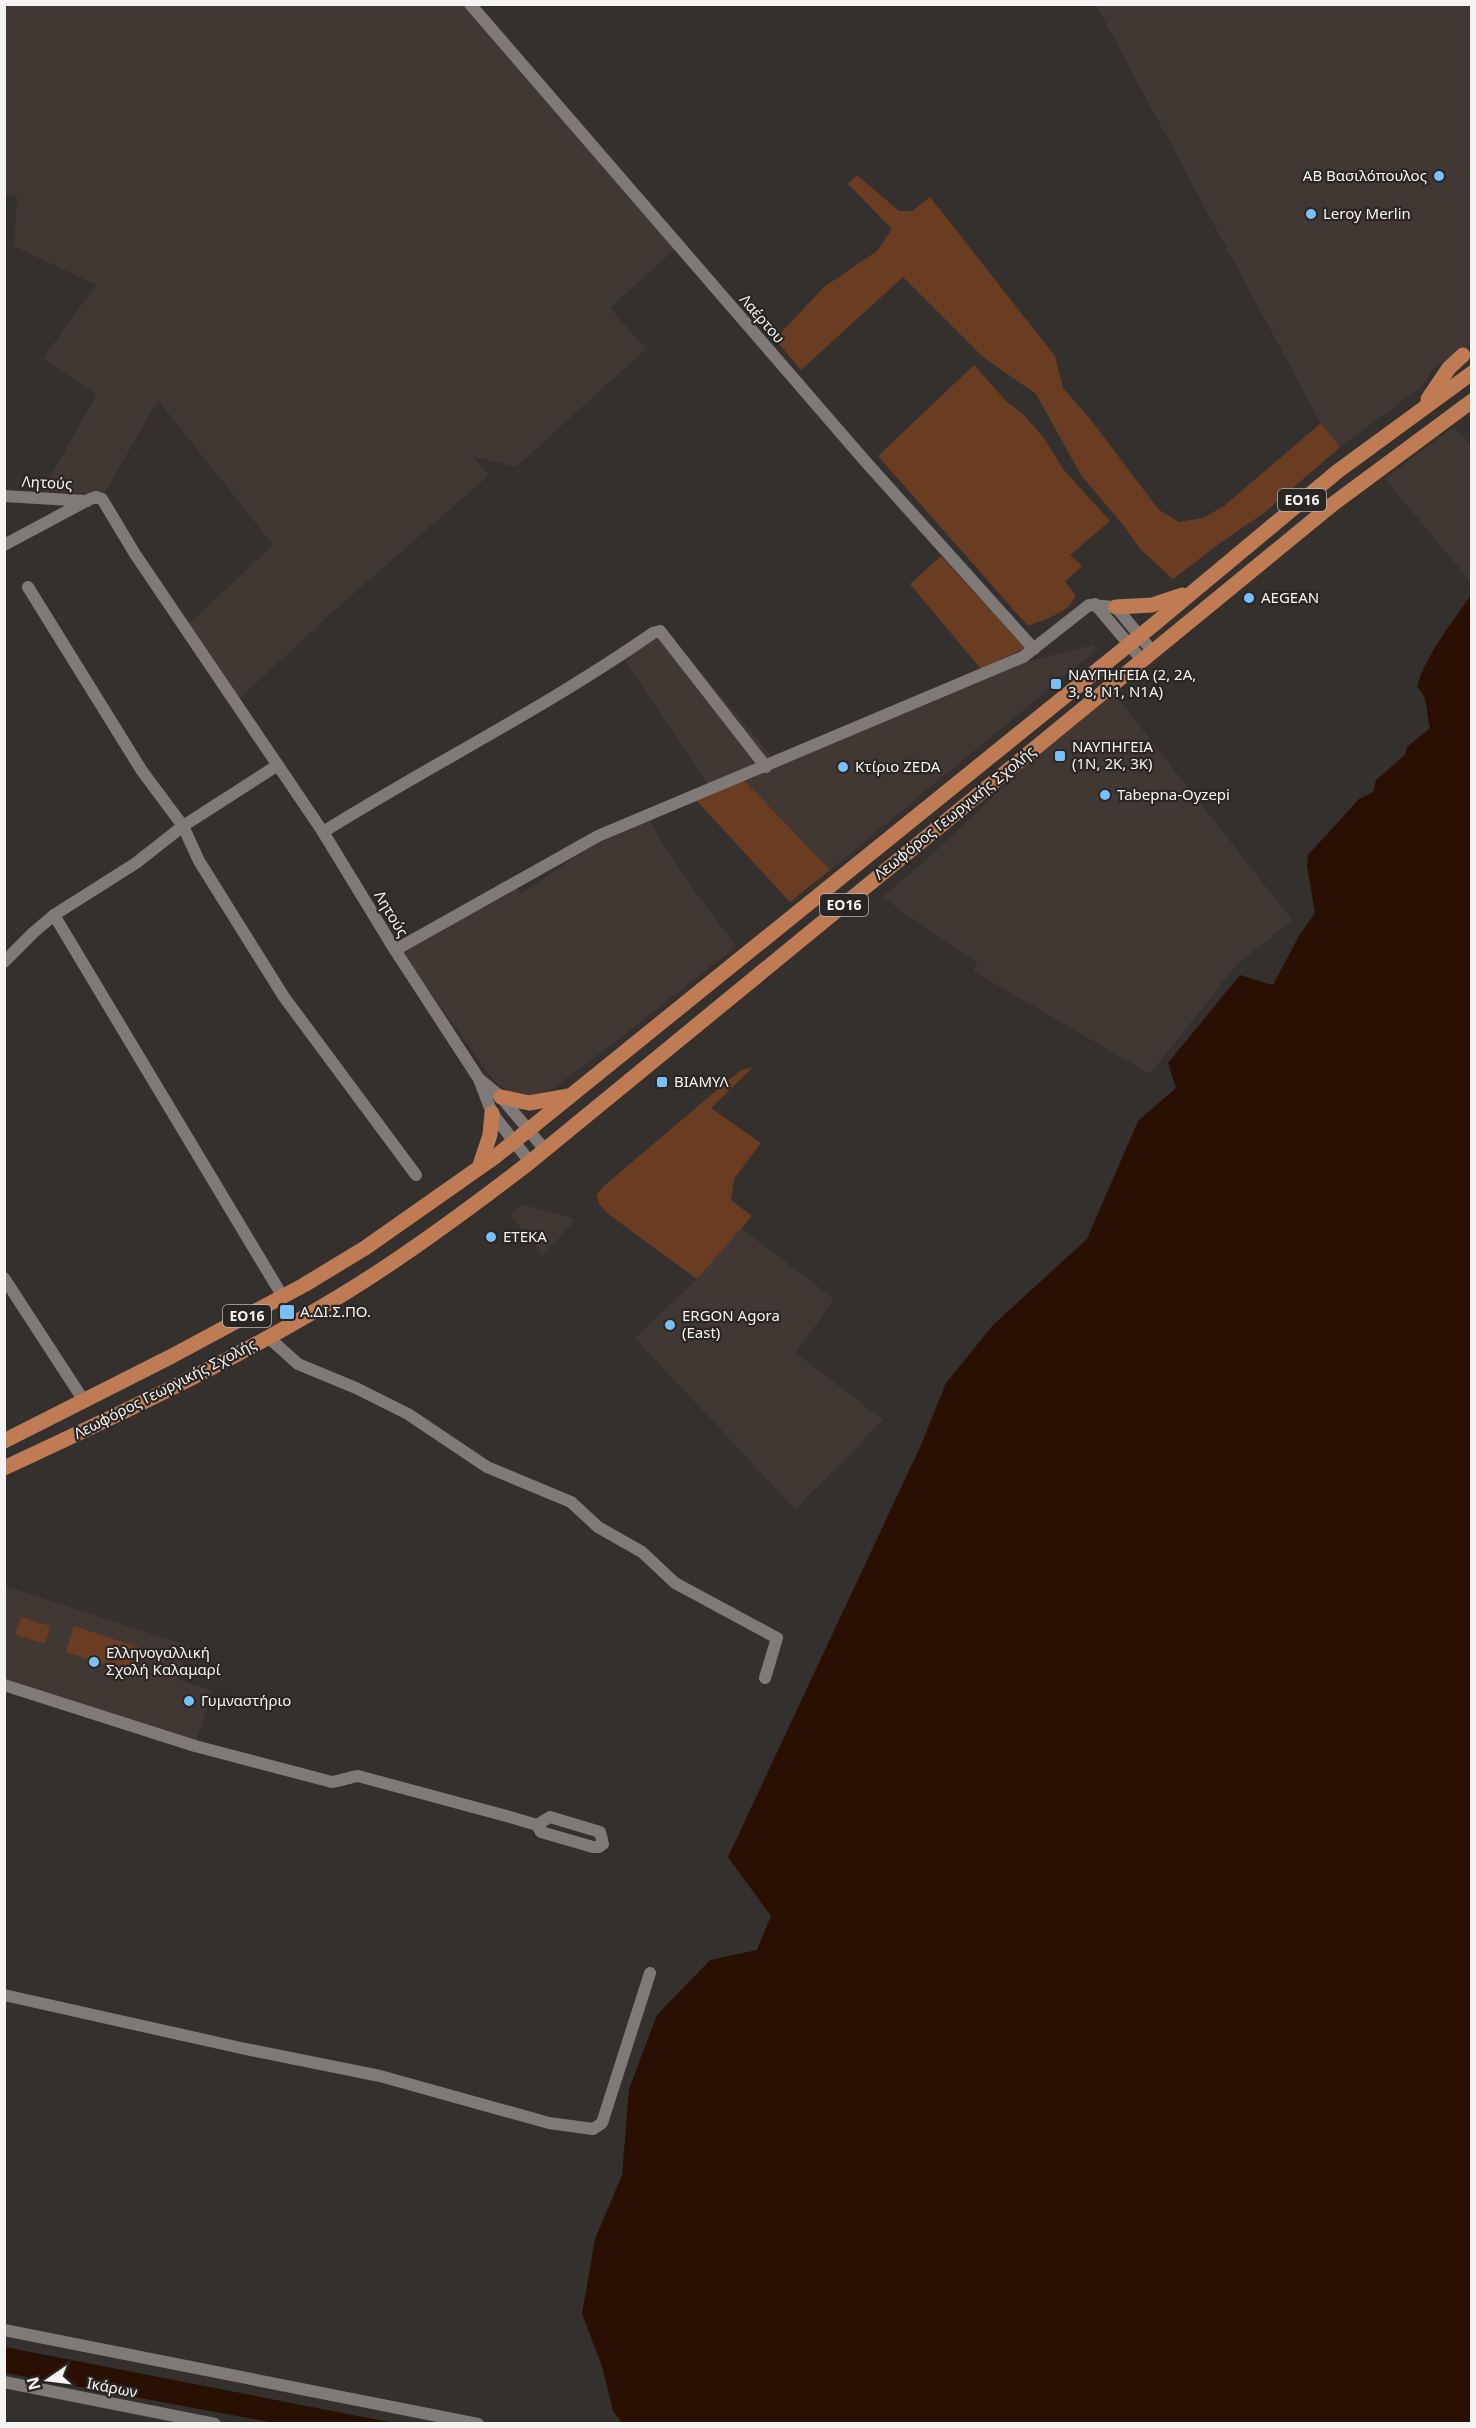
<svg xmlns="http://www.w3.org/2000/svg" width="1476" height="2428" font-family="'Noto Sans',sans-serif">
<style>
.built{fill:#423833}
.green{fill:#6a3d23}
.water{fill:#291003}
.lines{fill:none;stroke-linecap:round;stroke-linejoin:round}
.minor{stroke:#7f7a77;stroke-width:12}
.major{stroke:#bf7c54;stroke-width:15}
.poi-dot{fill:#79bff8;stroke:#2a2624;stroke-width:2}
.labels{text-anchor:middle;stroke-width:4.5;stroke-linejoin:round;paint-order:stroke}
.shield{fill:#2a2624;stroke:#b9b6b4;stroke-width:1.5}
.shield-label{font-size:14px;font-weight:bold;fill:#f6f4f2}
.poi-label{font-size:15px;fill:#f6f4f2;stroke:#2a2624;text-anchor:start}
.street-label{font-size:15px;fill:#f6f4f2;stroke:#2a2624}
</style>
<rect width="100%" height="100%" fill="#34302e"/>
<g class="built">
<polygon points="5,5 464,5 676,248 610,308 646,349 516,467 472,456 489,475 329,615 239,699 188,625 273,545 158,400 104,494 42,491 97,394 43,358 96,285 14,246 17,196 5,195"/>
<polygon points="1096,5 1471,5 1471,346 1435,366 1422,386 1340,447 1319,420"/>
<polygon points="1453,427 1471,445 1471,582 1385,479"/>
<polygon points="665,629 771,756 708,784 623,658"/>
<polygon points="1093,645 1096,650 830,870 744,780 963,686 1029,661"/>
<polygon points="1109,687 1292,920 1236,965 1150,1074 973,971 978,964 882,897 924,862"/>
<polygon points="648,819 685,878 736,946 623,1036 555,1087 540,1095 531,1097 510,1093 494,1081 401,951 515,886 521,894 584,851"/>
<polygon points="523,1205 566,1216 575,1221 543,1255 510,1214"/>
<polygon points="741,1228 834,1299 796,1353 883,1420 795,1509 635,1338 697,1279"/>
<polygon points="5,1586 189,1646 177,1679 212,1691 193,1752 5,1691"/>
</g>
<g class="green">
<polygon points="857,175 899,211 912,211 930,197 1055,356 1063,388 1091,420 1159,510 1179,522 1203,518 1224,506 1321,423 1340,447 1264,513 1220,543 1173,579 1140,549 1124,526 1081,475 1036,394 983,357 903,277 801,370 775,339 824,287 877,251 892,229 848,184"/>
<path d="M974,365L1007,402L1022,413L1044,438L1063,469L1110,521L1070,555L1082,566L1065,582L1076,595C1069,614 1044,619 1028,626L878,456Z"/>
<polygon points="941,556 1025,648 981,669 910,584"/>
<polygon points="744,780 830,870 790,902 695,799"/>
<polygon points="753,1067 711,1108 761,1143 734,1179 731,1200 752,1216 697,1279 608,1214 600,1205 596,1195 604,1186 731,1078 742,1070"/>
<polygon points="21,1617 50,1626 45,1644 15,1634"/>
<polygon points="74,1626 144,1649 136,1674 66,1652"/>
</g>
<g class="water">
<path d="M1471,595V2423H622L613,2411L602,2366L582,2314L595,2239L622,2175L629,2089L657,2015L710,1960L757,1950L771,1916L728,1857L921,1445L946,1383L993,1325L1087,1239L1138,1121L1176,1088L1168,1063L1240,975L1273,985L1300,934L1315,913L1307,866L1308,855L1359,799L1373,792L1376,780L1405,755L1407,747L1430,728C1426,714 1429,697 1417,687C1426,654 1452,623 1471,595Z"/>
<polygon points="4,2347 5,2347 394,2423 275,2423 5,2373"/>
</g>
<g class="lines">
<g class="minor">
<polyline points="470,4 865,461 1034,649"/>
<polyline points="4,496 87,501"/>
<polyline points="4,545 90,499 96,497 102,499 135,554 323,832 395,950 479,1079 492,1113 530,1162"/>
<polyline points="28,587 142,771 183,826 199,861 284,997 416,1175"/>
<polyline points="1095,604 1142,660"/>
<polyline points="278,765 183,826 136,863 54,915 283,1297"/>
<path d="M323,832C432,764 547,707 653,633L660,631L766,767"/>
<polyline points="395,950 598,836 1023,657 1089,605 1116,607 1152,651"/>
<polyline points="4,962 34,932 54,915"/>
<polyline points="479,1079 501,1097 545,1150"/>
<polyline points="4,1278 84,1401"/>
<polyline points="268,1337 298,1364 356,1388 408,1414 487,1467 571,1502 598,1527 642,1552 675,1583 777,1638 765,1678"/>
<path d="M4,1685L195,1746L332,1782C342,1781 349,1777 358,1776L510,1817L537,1825L541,1832L593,1847H599L603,1844L600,1832L550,1817L537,1825"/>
<polyline points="4,1995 241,2048 380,2076 549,2123 593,2129 602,2123 650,1973"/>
<polyline points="4,2330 478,2424"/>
<polyline points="4,2382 215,2424"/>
</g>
<g class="major">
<polyline points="1428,399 1449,368 1463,355"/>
<polyline points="1116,607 1152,605 1182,595"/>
<polyline points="501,1097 529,1103 569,1096"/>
<polyline points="479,1168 490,1135 492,1113"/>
<polyline points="4,1441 172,1356 304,1285 365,1248 496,1156 1152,626 1338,471 1472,373"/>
<path d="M4,1468C118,1415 233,1361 340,1296C406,1256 469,1209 530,1162L1333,504L1472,401"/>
</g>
</g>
<g class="poi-dot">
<circle cx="1439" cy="176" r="6"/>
<circle cx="1311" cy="214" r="6"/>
<circle cx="1249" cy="598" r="6"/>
<rect x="1050" y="678" width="12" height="12" rx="3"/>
<rect x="1054" y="750" width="12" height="12" rx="3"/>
<circle cx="843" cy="767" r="6"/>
<circle cx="1105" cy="795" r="6"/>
<rect x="656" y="1076" width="12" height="12" rx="3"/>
<circle cx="491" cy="1237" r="6"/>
<rect x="279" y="1304" width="16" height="16" rx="3"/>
<circle cx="670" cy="1325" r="6"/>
<circle cx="94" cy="1662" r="6"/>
<circle cx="189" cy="1701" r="6"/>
</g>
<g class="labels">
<g class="shield">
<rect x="1278" y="489" width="48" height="22" rx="4.5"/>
<rect x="820" y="894" width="48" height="22" rx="4.5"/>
<rect x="223" y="1305" width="48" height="22" rx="4.5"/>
</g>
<g class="shield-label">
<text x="1302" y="505">ΕΟ16</text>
<text x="844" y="910">ΕΟ16</text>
<text x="247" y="1321">ΕΟ16</text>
</g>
<g class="poi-label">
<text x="1427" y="181" text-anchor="end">ΑΒ Βασιλόπουλος</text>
<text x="1323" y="219">Leroy Merlin</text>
<text x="1261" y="603">AEGEAN</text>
<text x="1068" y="680">ΝΑΥΠΗΓΕΙΑ (2, 2Α,<tspan x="1068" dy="17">3, 8, Ν1, Ν1Α)</tspan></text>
<text x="1072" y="752">ΝΑΥΠΗΓΕΙΑ<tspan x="1072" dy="17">(1Ν, 2Κ, 3Κ)</tspan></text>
<text x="855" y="772">Κτίριο ZEDA</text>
<text x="1117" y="800">Tabepna-Oyzepi</text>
<text x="674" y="1087">ΒΙΑΜΥΛ</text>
<text x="503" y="1242">ΕΤΕΚΑ</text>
<text x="300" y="1317">Α.ΔΙ.Σ.ΠΟ.</text>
<text x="682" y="1321">ERGON Agora<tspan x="682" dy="17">(East)</tspan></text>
<text x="106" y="1658">Ελληνογαλλική<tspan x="106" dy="17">Σχολή Καλαμαρί</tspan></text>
<text x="201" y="1706">Γυμναστήριο</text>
</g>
<g class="street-label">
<text transform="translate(762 319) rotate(49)" y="5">Λαέρτου</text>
<text transform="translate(47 483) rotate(3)" y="5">Λητούς</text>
<text transform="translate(955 813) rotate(-39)" y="5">Λεωφόρος Γεωργικής Σχολής</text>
<text transform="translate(391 914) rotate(59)" y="5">Λητούς</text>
<text transform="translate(165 1389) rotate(-27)" y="5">Λεωφόρος Γεωργικής Σχολής</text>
<text transform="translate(112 2388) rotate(11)" y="5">Ικάρων</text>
</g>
</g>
<rect width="1476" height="2428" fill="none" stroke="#f6f4f2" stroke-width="12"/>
<g transform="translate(48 2380) rotate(256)" stroke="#2a2624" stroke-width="4.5" paint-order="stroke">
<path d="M0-4.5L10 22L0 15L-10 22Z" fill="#f6f4f2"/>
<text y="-9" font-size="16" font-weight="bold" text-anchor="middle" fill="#f6f4f2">N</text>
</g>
</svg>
